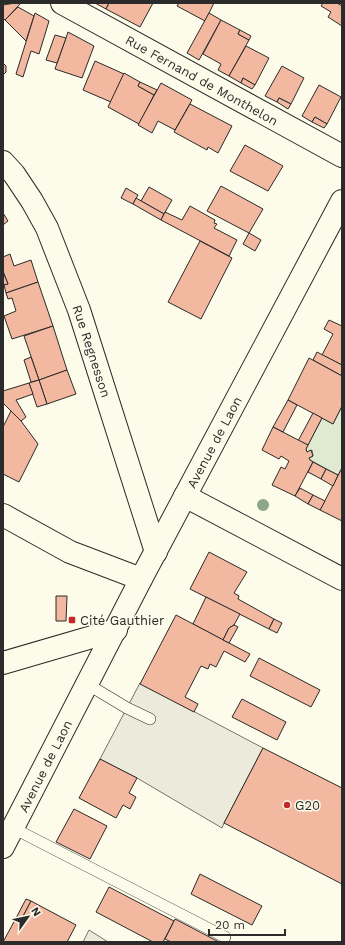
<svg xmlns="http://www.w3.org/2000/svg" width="345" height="945" font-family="'Work Sans',sans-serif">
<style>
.green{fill:#deebd1;stroke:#74746e}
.parking{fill:#eceadb;stroke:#74746e}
.building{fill:#f2b8a0;stroke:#2b2b2b}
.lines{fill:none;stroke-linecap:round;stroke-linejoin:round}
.service-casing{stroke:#2b2b2b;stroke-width:12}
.minor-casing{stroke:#2b2b2b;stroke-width:24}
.secondary-casing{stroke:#2b2b2b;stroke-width:24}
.service{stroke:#fdfbea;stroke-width:11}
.minor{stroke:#fdfbea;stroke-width:22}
.secondary{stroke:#fdfbea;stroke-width:22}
.tree{fill:#8ea78a}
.poi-dot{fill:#c62828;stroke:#fdfbea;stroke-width:1.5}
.labels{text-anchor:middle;stroke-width:3;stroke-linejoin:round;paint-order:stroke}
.street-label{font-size:13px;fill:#2b2b2b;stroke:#fdfbea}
.poi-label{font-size:13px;fill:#2b2b2b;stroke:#fdfbea;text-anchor:start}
</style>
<rect width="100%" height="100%" fill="#fdfbea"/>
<polygon class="green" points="342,406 342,468 338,475 310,460 309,458 313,456 312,450 307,452 306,449 322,418 333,424"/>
<g class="parking">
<polygon points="140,683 263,748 224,823 222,828 137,778 100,759"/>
<polygon points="89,930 108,942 83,942"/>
</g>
<g class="building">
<polygon points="15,3 21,3 5,20 3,18 3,5"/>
<polygon points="95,3 109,3 106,9"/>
<polygon points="109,3 153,3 140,27 106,9"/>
<polygon points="179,3 214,3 205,21 177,6"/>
<polygon points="323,3 337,3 342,6 342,26 328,17 331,12 321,6"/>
<polygon points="18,7 34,16 26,41 5,20"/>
<polygon points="35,13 49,21 39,54 31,51 23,77 16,74"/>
<polygon points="209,13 221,20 199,60 187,53"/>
<polygon points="221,20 240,30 238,34 249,40 229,76 218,70 221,64 203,54"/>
<polygon points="240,30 251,36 249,40 238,34"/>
<polygon points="68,32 94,46 82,78 55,69"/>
<polygon points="55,35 66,38 57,63 46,60"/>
<polygon points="246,46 269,58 255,85 243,78 241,83 229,76"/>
<polygon points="95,61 124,74 111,102 83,90"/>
<polygon points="3,63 6,66 6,72 3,75"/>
<polygon points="282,66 304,78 291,104 279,98 277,102 265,96"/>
<polygon points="124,73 140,82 138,86 154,95 139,124 108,107"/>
<polygon points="243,78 255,85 252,89 241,83"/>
<polygon points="140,82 157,90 154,95 138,86"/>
<polygon points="161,83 192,100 175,130 158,121 152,133 138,125"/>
<polygon points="319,85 341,97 327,124 315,117 312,122 302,116"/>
<polygon points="279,98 291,104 288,109 277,102"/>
<polygon points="190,104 232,126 218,153 208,147 207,150 174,132"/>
<polygon points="315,117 327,124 324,128 312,122"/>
<polygon points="245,145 283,166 268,191 230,171"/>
<polygon points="221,186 263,209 249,233 207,211"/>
<polygon points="149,187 172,200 164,214 141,201"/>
<polygon points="126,188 138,195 133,204 121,198"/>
<polygon points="136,198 164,214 161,220 133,204"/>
<polygon points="190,206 215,220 214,223 217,224 214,228 237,240 229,256 161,220 165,212 182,220"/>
<polygon points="3,213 8,221 3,225"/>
<polygon points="249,233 261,240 255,251 243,244"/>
<polygon points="200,241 232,258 201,319 168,302"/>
<polygon points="10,254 14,266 31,260 38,282 6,293 4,285 8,284 3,271 3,257"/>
<polygon points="3,272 8,284 3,285"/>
<polygon points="38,282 53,326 12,339 4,316 16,311 12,298 8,299 6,293"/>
<polygon points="329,320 342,326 342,365 322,355 333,334 324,329"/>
<polygon points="53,326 67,370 39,380 24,336"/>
<polygon points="317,352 342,365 342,376 313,360"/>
<polygon points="31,357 39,380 31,382 24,360"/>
<polygon points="309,358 342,376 342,406 333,424 288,400"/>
<polygon points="67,370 76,394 47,404 39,380"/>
<polygon points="39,380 47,404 37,407 29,383"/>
<polygon points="29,383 33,394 16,400 26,417 21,421 3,403 3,391"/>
<polygon points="288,400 297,405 283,432 273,427"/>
<polygon points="11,411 21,421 38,444 19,482 3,474 3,427"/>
<polygon points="313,413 322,418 308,445 298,441"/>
<polygon points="273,427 308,445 306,449 307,452 311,450 313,456 309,458 310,460 313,462 295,496 272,485 281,467 285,469 289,461 281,456 279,459 262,450"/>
<polygon points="313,462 326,469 321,479 308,472"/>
<polygon points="342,468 342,521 320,510"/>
<polygon points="326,469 338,475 333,486 321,479"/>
<polygon points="300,488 313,495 308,504 295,496"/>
<polygon points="313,495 325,501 320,510 308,504"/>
<polygon points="209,552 247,572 234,593 239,596 238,599 274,619 269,629 190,589"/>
<polygon points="56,596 67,596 66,621 56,621"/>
<polygon points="206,597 240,614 234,625 229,628 223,640 193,624"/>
<polygon points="176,615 250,654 245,662 224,651 216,667 210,664 208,669 201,666 185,697 198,704 194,712 140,684"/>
<polygon points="274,619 282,623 277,633 269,629"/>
<polygon points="234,625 238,627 229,643 223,640 229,628"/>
<polygon points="259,658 320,690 311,707 250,676"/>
<polygon points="242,699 286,722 277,740 232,717"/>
<polygon points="263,748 342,788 342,884 224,823"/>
<polygon points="100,759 137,778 129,793 136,797 130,809 123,805 116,818 79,798"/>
<polygon points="74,809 107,826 90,859 56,842"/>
<polygon points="200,874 262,906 252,925 191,894"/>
<polygon points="109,887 174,921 163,942 153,942 96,912"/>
<polygon points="26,899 31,901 20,922 15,920"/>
<polygon points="31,901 76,925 67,942 3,942 15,920 20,922"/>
<polygon points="175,919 219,942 171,942 165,939"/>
</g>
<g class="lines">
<defs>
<g id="service">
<polyline points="87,684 127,708 150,719"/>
<polyline points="13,828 225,937"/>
</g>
<g id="minor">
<polyline points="62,3 342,156"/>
<polyline points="3,162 14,174 32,201 47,228 79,310 156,552"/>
<polyline points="185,496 342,579"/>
<polyline points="3,515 70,552 141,579"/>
<polyline points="3,663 116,630"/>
</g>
<polyline id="secondary" points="3,847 141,579 342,201"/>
</defs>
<use href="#service" class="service-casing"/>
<use href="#minor" class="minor-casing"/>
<use href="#secondary" class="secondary-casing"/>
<use href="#service" class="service"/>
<use href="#minor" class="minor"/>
<use href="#secondary" class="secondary"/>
</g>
<circle class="tree" cx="263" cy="505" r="6"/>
<g class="poi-dot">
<rect x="68" y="616" width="8" height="8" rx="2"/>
<circle cx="287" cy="805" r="4"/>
</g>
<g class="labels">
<g class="street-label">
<text transform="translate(202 80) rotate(29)" y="5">Rue Fernand de Monthelon</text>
<text transform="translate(92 351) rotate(72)" y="5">Rue Regnesson</text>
<text transform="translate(214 442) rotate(-62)" y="5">Avenue de Laon</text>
<text transform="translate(45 766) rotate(-63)" y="5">Avenue de Laon</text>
</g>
<g class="poi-label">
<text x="80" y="625">Cité Gauthier</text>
<text x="295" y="810">G20</text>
</g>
</g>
<rect width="345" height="945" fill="none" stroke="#2b2b2b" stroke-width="8"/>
<g transform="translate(28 917) rotate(57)" stroke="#fdfbea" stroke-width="3" paint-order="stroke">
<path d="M0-3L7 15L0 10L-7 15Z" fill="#2b2b2b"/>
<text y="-6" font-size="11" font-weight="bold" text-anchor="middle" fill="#2b2b2b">N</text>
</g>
<path d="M209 929v6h76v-6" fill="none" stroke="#2b2b2b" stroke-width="2"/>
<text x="215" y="929" font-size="12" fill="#2b2b2b" stroke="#fdfbea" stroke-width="3" paint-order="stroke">20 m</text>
</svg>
